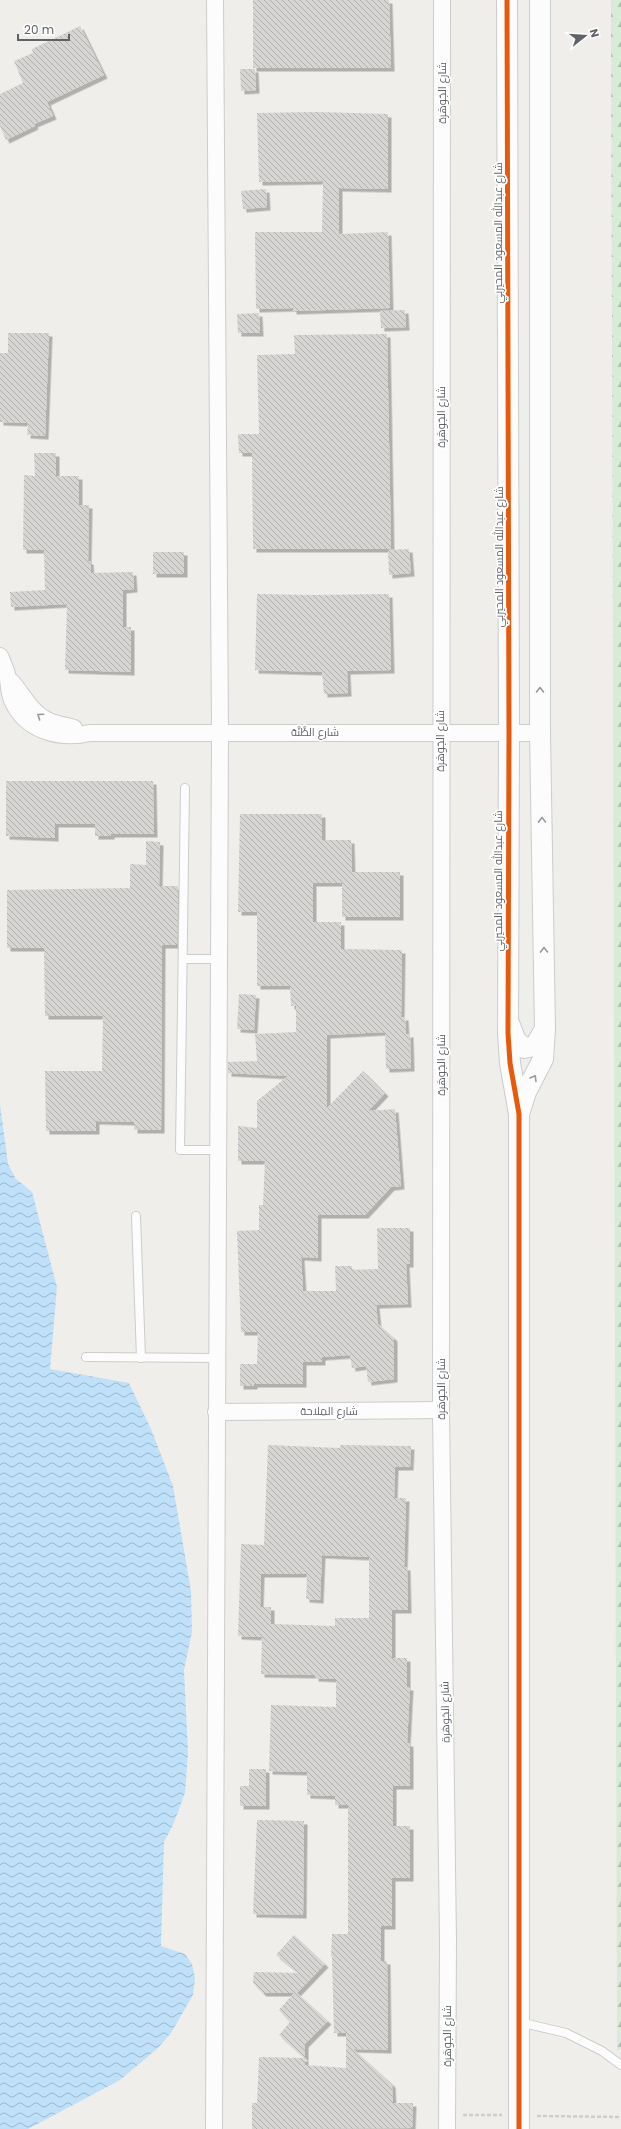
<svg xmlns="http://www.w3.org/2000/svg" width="621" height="2129" font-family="Poppins,Cairo,sans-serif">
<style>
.forest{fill:url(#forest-firs)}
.water{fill:url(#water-waves)}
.building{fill:url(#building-back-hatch);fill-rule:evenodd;filter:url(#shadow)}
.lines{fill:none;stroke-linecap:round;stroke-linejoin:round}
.service-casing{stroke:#cbcccc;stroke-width:10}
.minor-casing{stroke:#cbcccc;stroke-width:18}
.tertiary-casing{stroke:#cbcccc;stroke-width:22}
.path{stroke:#cacfcc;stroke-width:2.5;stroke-dasharray:4 2;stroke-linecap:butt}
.service{stroke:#fdfcfc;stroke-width:8}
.minor{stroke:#fdfcfc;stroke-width:16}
.tertiary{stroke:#fdfcfc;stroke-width:20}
.cycleway-casing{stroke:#fff;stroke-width:8}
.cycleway{stroke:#e8590c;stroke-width:5}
.oneway{stroke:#96999c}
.labels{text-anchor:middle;stroke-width:3.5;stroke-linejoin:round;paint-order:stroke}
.street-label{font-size:11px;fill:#5f6368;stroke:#fff}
</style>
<defs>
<pattern id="forest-firs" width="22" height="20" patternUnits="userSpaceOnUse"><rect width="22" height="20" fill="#d8ebd6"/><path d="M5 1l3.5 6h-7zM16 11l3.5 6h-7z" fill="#b2c2b1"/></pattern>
<pattern id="water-waves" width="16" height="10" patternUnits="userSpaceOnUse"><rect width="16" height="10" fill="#bfe0f9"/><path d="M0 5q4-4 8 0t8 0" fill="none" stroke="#9eb9cd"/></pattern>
<pattern id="building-back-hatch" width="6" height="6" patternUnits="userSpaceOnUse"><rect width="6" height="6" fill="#d6d5d3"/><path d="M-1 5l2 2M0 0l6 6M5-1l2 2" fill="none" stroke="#b1b0af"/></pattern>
<filter id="shadow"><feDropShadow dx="3.5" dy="3.5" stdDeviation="0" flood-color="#0004"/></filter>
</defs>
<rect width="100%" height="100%" fill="#efeeea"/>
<polygon class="forest" points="611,0 621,0 621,2050 617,2050"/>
<polygon class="water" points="0,1104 8,1164 16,1179 32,1192 57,1287 50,1369 129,1383 151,1429 173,1486 191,1591 192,1632 184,1670 188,1753 185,1793 173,1825 164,1842 161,1946 185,1954 192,1964 195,1978 193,1995 171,2033 157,2049 120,2080 28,2129 0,2129"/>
<g class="building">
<polygon points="253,0 389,0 391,68 253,68"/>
<polygon points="80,26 104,75 47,102 53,116 34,124 35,126 6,140 0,126 0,94 23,83 14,61 33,53 32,49"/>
<polygon points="240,69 255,69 256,90 241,91"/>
<polygon points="317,112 388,114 388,189 339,188 339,234 388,232 390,308 293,311 293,308 256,309 255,232 322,232 323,181 259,182 257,113"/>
<polygon points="266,189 267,207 243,209 241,191"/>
<polygon points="405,310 406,327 381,328 380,311"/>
<polygon points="259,313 260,333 238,333 237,314"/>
<polygon points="8,333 49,333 45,436 27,435 28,423 0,422 0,353 8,353"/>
<polygon points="387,334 391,549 253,549 252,453 239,453 238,434 259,434 257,355 295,354 294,335"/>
<polygon points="34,453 56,453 56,476 79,476 79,505 89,505 88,561 90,561 91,573 133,572 134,589 123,590 123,627 131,627 131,672 65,670 67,604 11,607 10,592 45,590 44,550 23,550 24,475 35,476"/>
<polygon points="409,549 411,573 389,575 388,550"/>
<rect x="153" y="552" width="31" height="22"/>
<polygon points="257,594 313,595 389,594 391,670 347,671 348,693 324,694 322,672 255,670"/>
<polygon points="6,781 153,781 154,834 111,834 111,836 95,836 95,824 55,824 55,838 6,836"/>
<polygon points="240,814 322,814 322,840 351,840 352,872 400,872 400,917 342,917 342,883 313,883 313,922 341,922 341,949 402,950 401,1017 405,1017 406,1034 410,1034 411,1068 386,1069 385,1032 327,1035 327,1108 363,1071 385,1093 368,1111 395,1109 401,1186 391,1187 365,1215 318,1215 318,1258 301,1257 303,1291 336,1291 335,1266 352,1266 352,1270 378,1269 377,1228 410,1228 410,1264 406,1264 408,1304 376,1305 378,1324 394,1338 394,1379 368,1382 366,1366 352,1368 350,1355 322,1357 322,1362 303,1362 303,1384 254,1384 254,1386 240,1386 240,1364 257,1364 258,1332 241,1332 237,1231 259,1230 259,1205 263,1205 265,1161 238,1161 238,1126 257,1128 257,1101 288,1076 228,1073 228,1062 257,1061 255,1034 296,1032 296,1006 291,1006 290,986 257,986 257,912 238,912"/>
<polygon points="146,841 160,842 159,886 178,886 177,945 162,945 161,1130 134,1130 134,1122 96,1121 96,1131 46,1131 45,1071 102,1071 103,1016 45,1016 44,948 7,948 7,890 130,888 130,864 146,865"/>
<polygon points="239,994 256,995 254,1030 237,1029"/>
<path d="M268,1445L340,1448V1445L411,1446L410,1467H395L394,1498H406L404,1567H407L408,1610H392V1658H407V1687H410L407,1743H410V1786H393V1826H410V1878H392V1926H381V1961H387L388,2050L353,2049L392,2084L393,2103H413L412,2128L252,2129V2103H257L259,2057L305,2058V2065L346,2068V2033H334L332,1956L331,1957L332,1934H348V1805H335V1796L307,1795V1772L269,1771L271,1705L336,1707V1679L315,1678V1675L261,1674L262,1637L238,1636L241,1544L264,1545ZM322,1555L369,1557V1618H335V1626L271,1624V1607H260L261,1574H307L306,1599L320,1600Z"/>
<polygon points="249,1769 266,1769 266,1806 240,1806 240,1786 249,1786"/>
<polygon points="257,1820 304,1821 303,1915 253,1914"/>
<polygon points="294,1935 325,1964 297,1993 328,2021 305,2044 305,2058 279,2035 290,2022 279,2010 294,1993 263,1993 253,1983 254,1972 299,1973 276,1955"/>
</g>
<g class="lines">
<defs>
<g id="service">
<polyline points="185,788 180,1150 217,1150"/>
<polyline points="183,959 218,959"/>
<polyline points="136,1216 141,1358"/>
<polyline points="86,1357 216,1358"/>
<polyline points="519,2022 566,2033 602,2051 621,2065"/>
</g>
<g id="minor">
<polyline points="442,0 441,1410 448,1941 447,2129"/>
<path d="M0,656C3,663 7,671 8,679C9,687 9,693 12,700C25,731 60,740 90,733H540"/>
<path d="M12,682C24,696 31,713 49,721C57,725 66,725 74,728"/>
<polyline points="216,1412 441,1410"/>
<polyline points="214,2129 220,732 215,0"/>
</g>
<g id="tertiary">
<polyline points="507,0 509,733 508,1033 510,1063 519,1114 519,2129"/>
<polyline points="509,1023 516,1041 524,1048 535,1046 545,1029"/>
<polyline points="519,1114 526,1092 543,1059 545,1029 540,733 540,0"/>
</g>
</defs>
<use href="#service" class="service-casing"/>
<use href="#minor" class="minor-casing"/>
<use href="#tertiary" class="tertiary-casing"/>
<g class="path">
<polyline points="463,2115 502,2115"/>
<polyline points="537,2116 621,2117"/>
</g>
<use href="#service" class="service"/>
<use href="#minor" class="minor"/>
<use href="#tertiary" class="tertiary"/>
<defs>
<polyline id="cycleway" points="507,0 509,733 508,1033 510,1063 519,1114 519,2129"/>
</defs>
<use href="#cycleway" class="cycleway-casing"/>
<use href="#cycleway" class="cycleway"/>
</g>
<defs><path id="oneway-chevron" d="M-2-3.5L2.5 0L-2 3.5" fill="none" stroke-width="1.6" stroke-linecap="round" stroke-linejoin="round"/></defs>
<g class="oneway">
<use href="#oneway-chevron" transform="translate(540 690) rotate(-90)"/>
<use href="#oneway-chevron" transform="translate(40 716) rotate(-145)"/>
<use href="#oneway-chevron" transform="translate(542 820) rotate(-91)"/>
<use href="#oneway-chevron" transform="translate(544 950) rotate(-91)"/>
<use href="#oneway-chevron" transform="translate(534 1078) rotate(-59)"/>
</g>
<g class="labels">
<g class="street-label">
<text transform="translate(442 93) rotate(-90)" y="4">شارع الجَوهَرة</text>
<text transform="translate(498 233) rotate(-90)" y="4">شارع عبدالله المسعود المحيربي</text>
<text transform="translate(441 417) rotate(-90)" y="4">شارع الجَوهَرة</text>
<text transform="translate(499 557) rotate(-90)" y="4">شارع عبدالله المسعود المحيربي</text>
<text x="315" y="736">شارع الظَّنَّة</text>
<text transform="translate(440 741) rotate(-90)" y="4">شارع الجَوهَرة</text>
<text transform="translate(498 881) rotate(-90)" y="4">شارع عبدالله المسعود المحيربي</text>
<text transform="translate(441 1065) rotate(-90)" y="4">شارع الجَوهَرة</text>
<text transform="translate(441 1389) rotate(-90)" y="4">شارع الجَوهَرة</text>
<text x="329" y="1415">شارع المِلاحة</text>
<text transform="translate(445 1712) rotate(-91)" y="4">شارع الجَوهَرة</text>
<text transform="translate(447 2036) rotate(-90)" y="4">شارع الجَوهَرة</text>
</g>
</g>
<g transform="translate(585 36) rotate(73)" stroke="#ffffff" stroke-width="3" paint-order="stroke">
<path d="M0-3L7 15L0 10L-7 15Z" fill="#5f6368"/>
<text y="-6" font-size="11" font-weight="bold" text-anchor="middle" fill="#5f6368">N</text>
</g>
<path d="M18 34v6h51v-6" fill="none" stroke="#5f6368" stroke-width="2"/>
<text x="24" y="34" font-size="12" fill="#5f6368" stroke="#ffffff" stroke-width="3" paint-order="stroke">20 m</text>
</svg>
